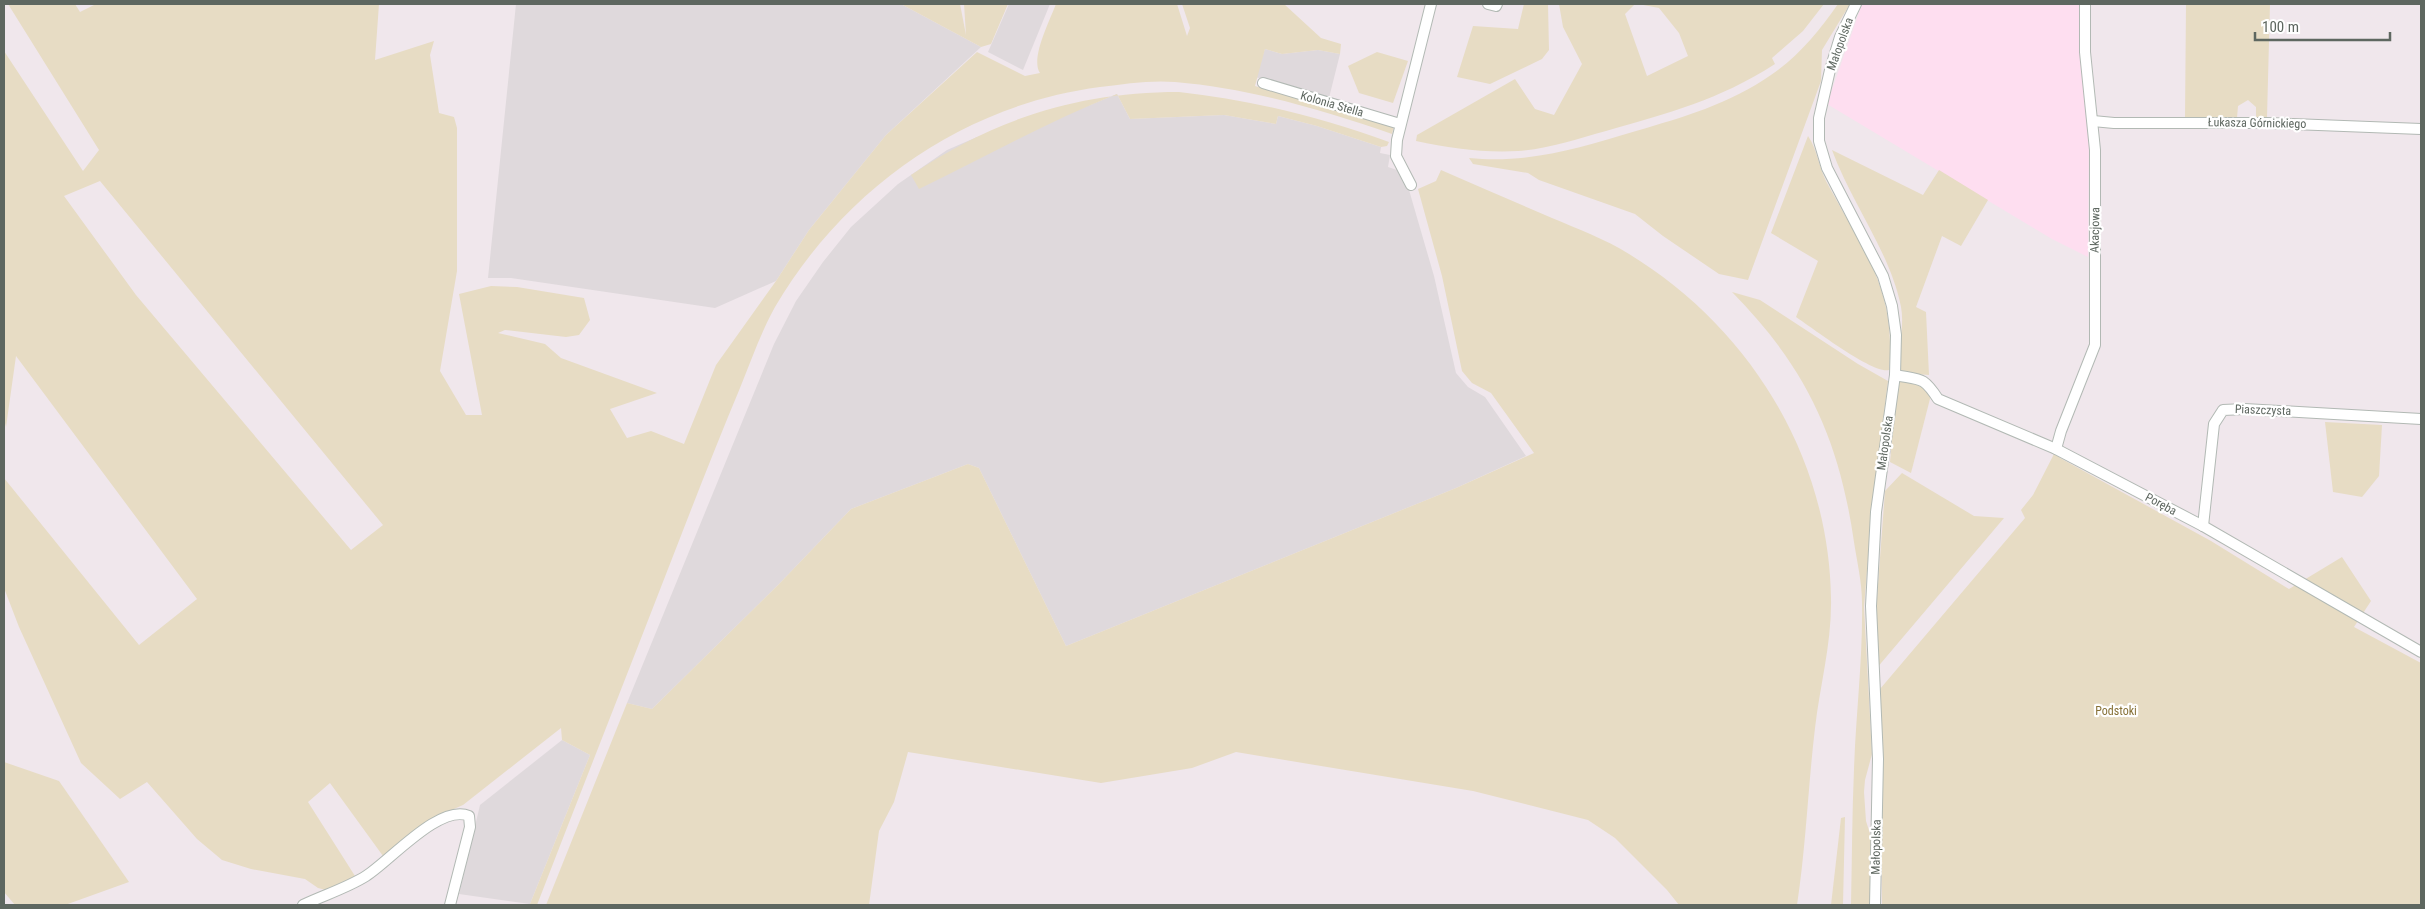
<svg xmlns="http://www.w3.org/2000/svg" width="2425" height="909" font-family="'Roboto Condensed',sans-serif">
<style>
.commercial{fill:#fedef0}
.industrial{fill:#dfd9dc}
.green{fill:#e7dcc4;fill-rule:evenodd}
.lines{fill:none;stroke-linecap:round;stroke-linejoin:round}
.minor-casing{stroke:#b2b9b4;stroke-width:12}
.minor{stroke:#fff;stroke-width:10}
.labels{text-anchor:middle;stroke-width:4.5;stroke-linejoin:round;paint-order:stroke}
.street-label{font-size:12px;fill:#5e6760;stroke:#fff}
.park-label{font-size:12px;fill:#867036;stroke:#fff}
</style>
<rect width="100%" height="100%" fill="#f0e7ec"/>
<polygon class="commercial" points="1862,4 2082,4 2089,119 2088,257 2052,239 1827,104"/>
<g class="industrial">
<polygon points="516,4 901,4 981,47 886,135 809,230 776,281 715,308 511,278 488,278"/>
<polygon points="1009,4 1050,4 1023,70 988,52"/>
<polygon points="1265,49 1282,54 1318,50 1340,54 1329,98 1255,77"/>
<polygon points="1117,94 1130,119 1224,115 1276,124 1278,116 1317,126 1381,147 1380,153 1390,155 1388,167 1400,171 1409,190 1434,276 1456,373 1468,387 1485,397 1526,456 1456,488 1066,646 979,468 968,464 851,509 778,585 652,709 627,703 774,344 796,301 823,262 851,227 898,184 947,150 977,137 1058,118"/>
<polygon points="562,740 590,755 530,904 459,894 480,805"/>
</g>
<g class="green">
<path d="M8,4H75L80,12L96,4H379L375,60L434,41L430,55L439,113L454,117L457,128V271L440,371L466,415H482L459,294L491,286L517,287L584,298L590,320L579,335L566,337L505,330L498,333L545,344L561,358L657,393L610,409L627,438L651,431L684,444L716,365L776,281L809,230L886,135L977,52L1025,76L1040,73C1030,59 1050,20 1056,4H1177L1187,36L1190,28L1182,4H1284L1321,38L1341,44L1340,54L1318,50L1282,54L1265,49L1255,86L1394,126L1392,134C1322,110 1249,88 1175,82C1150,80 1125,84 1100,87C963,105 845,188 775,307C761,332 751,361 740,388C720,436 701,484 682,533C634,657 585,781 537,905L530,904L590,755L562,740L561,728L463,805L440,815L383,856L330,783L308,802L355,876L326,890L318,888L305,879L251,869L222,860L197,839L147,782L120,799L81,763L19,627L4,588V478L139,645L197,599L16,356L6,427L4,419V51L83,171L99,150ZM100,181L383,525L351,550L136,295L64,196Z"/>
<polygon points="901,4 960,4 966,35 964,4 1008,4 991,44 981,47"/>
<polygon points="1524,4 1548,4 1549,50 1542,59 1490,84 1457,77 1473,26 1518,29"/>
<path d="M1559,4H1635L1625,14L1647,76L1688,56L1679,33L1659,8L1638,4H1824L1803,31L1772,58L1775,64C1717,101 1671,112 1606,131C1577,139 1548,149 1518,151C1483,153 1450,148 1416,141L1417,135L1515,79L1535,109L1554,115L1582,64L1563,27Z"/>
<path d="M1838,4H1850L1822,50L1821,81L1748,280L1719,274L1663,236L1635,214L1539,180L1528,173L1473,164L1469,158C1529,164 1579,148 1636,131C1684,117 1729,104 1771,75C1799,56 1819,31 1838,4Z"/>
<polygon points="2186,4 2270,4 2267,117 2256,118 2256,107 2248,100 2238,106 2237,118 2185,118"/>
<polygon points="1377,52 1408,61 1393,103 1359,93 1348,66"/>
<path d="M1179,92C1251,100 1321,117 1389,142L1387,146L1381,147L1317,126L1278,116L1276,124L1224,115L1130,119L1117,94C1049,121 985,157 919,189L911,175C994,119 1078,92 1179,92Z"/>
<path d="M1808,136C1817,149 1819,167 1826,181C1862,249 1897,289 1889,370C1874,375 1811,327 1796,317L1818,261L1771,233Z"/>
<path d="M1832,150L1923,195L1939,170L1988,200L1961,246L1942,236L1916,307L1926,312L1929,375L1903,373L1899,368C1897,348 1905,328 1901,307C1891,254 1851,202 1832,150Z"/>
<path d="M1441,170C1478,186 1515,202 1552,218C1578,229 1605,239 1629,254C1749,327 1829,456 1831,598C1832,642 1820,685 1815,728C1808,787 1806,846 1797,905H1679L1667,890L1615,838L1588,820L1473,791L1236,752L1192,768L1101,783L908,752L894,802L879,831L869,905H546L627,703L652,709L778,585L851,509L968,464L979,468L1066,646L1456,488L1534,453L1491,393L1472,383L1462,371L1442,276L1418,189L1436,181Z"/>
<path d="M1732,292L1760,300L1858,364L1888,381L1872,510L1864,607L1872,754L1865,780L1864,792L1866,821L1872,840L1870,905H1851C1852,860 1852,814 1854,769C1856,713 1863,658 1862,602C1862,582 1857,562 1854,542C1839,438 1806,367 1732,292Z"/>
<polygon points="1901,379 1924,385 1931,395 1911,473 1890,462 1897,383"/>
<polygon points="2325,422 2382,425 2379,476 2362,497 2333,492"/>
<polygon points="2055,452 2060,458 2211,541 2289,589 2342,557 2371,601 2354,627 2421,663 2421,905 1882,905 1880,689 2025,518 2021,510 2033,495"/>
<polygon points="1902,473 1974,516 2004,518 1876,669 1877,598 1885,491"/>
<polygon points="4,762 59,781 129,882 65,905 15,905 4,892"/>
<polygon points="1845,817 1843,905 1831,905 1841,818"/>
</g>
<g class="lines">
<defs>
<g id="minor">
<polyline points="1488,4 1496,6 1497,4"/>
<polyline points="1856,4 1840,37 1830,70 1819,118 1819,141 1827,168 1883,276 1892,306 1896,335 1895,375 1876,512 1871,606 1878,759 1875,905"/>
<polyline points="1263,83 1400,124"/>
<polyline points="2093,121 2114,123 2267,123 2421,129"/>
<polyline points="1411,185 1396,156 1397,140 1431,4"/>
<path d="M1895,375C1921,380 1923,376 1938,399L2056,449L2203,526L2421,652"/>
<polyline points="2056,449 2061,431 2095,345 2095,150 2085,52 2085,4"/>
<polyline points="2203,526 2214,424 2223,410 2245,409 2421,419"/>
<path d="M303,905C324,895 347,888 366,876C390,861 440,803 469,816L470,827L450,905"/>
</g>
</defs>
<use href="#minor" class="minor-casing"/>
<use href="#minor" class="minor"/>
</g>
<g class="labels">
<g class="street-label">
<text transform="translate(1840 44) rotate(-70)" y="4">Małopolska</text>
<text transform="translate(1332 104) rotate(16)" y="4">Kolonia Stella</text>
<text transform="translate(2257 123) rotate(1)" y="4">Łukasza Górnickiego</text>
<text transform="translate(2095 230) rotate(-89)" y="4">Akacjowa</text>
<text transform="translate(2263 410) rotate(2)" y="4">Piaszczysta</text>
<text transform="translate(1885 443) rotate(-82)" y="4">Małopolska</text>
<text transform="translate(2161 504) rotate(28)" y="4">Poręba</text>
<text transform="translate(1876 847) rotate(-89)" y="4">Małopolska</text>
</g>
<g class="park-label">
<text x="2116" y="715">Podstoki</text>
</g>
</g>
<rect width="2425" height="909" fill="none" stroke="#5e6760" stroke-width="10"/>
<path d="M2255 32v8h135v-8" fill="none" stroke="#5e6760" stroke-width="2.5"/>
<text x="2262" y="32" font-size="15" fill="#5e6760" stroke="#ffffff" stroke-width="4" paint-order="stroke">100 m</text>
</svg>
